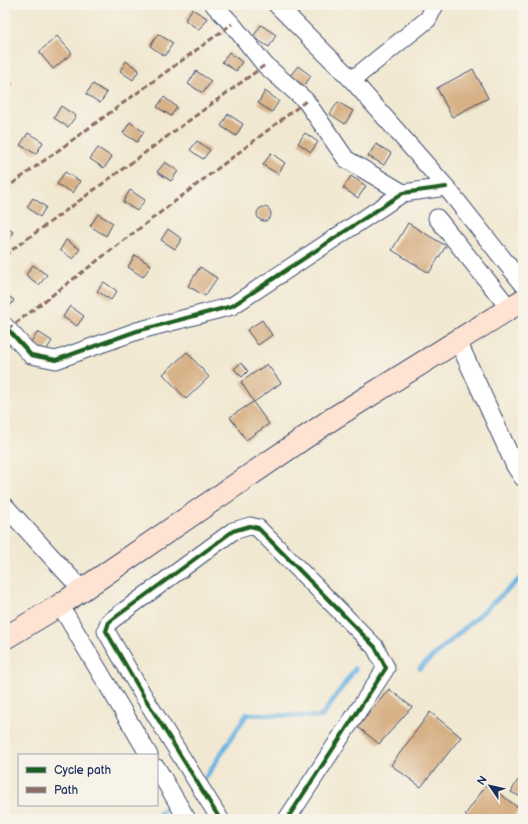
<svg xmlns="http://www.w3.org/2000/svg" width="528" height="824" font-family="'Balsamiq Sans',sans-serif">
<style>
.lines{fill:none;stroke-linecap:round;stroke-linejoin:round}
.stream{stroke:#6cb4e4;stroke-width:5}
.building{fill:#d7b085}
.street-casing{stroke:#3b4b6f;stroke-width:19}
.secondary-casing{stroke:#3b4b6f;stroke-width:24}
.street{stroke:#fff;stroke-width:17}
.secondary{stroke:#fee3d2;stroke-width:22}
.quiet{stroke:#8d6e63;stroke-width:3;stroke-dasharray:6 3;stroke-linecap:butt}
.cycleway-casing{stroke:#f7f3e8;stroke-width:6}
.cycleway{stroke:#1b5e20;stroke-width:4}
</style>
<rect width="100%" height="100%" fill="#f7f3e8"/>
<filter id="ink" filterUnits="userSpaceOnUse"><feTurbulence type="fractalNoise" baseFrequency=".025" numOctaves="2"/><feDisplacementMap in="SourceGraphic" scale="8" xChannelSelector="R" yChannelSelector="G"/><feConvolveMatrix kernelMatrix="1 2 1 2 8 2 1 2 1" color-interpolation-filters="sRGB"/></filter>
<filter id="wash" filterUnits="userSpaceOnUse"><feTurbulence type="fractalNoise" baseFrequency=".012" numOctaves="4" result="noise"/><feDisplacementMap in="SourceGraphic" scale="16" xChannelSelector="R" yChannelSelector="G"/><feGaussianBlur stdDeviation="0.9" result="paint"/><feColorMatrix in="noise" values="0 0 0 0 0 0 0 0 0 0 0 0 0 0 0 0 0 1.4 0 .05"/><feComposite in="paint" operator="in"/></filter>
<g filter="url(#wash)">
<rect width="100%" height="100%" fill="#f1e8d1"/>
<g class="lines">
<g class="stream">
<polyline points="420,668 523,576"/>
<polyline points="202,783 247,714 321,717 355,669"/>
<polyline points="154,819 168,806"/>
</g>
</g>
<g id="blocks">
<g class="building">
<polygon points="192,9 207,18 199,30 185,20"/>
<polygon points="261,25 276,35 269,47 253,37"/>
<polygon points="158,34 173,43 165,56 150,46"/>
<polygon points="57,36 72,53 53,69 39,52"/>
<polygon points="229,52 242,62 236,71 222,62"/>
<polygon points="126,61 139,70 133,80 120,71"/>
<polygon points="298,66 311,76 304,86 290,76"/>
<polygon points="473,69 488,98 452,117 437,88"/>
<polygon points="196,71 211,81 203,93 188,84"/>
<polygon points="5,76 12,84 5,90"/>
<polygon points="93,84 107,93 100,103 86,94"/>
<polygon points="265,91 279,101 272,112 258,103"/>
<polygon points="164,97 177,107 171,116 157,107"/>
<polygon points="338,102 353,111 345,124 330,114"/>
<polygon points="61,106 76,116 68,127 54,118"/>
<polygon points="228,114 243,124 236,136 221,126"/>
<polygon points="130,122 144,132 137,142 123,133"/>
<polygon points="28,133 43,142 36,154 20,145"/>
<polygon points="305,133 318,142 311,152 298,143"/>
<polygon points="197,141 210,150 203,159 190,150"/>
<polygon points="376,144 391,153 384,165 368,156"/>
<polygon points="98,148 112,157 104,168 90,159"/>
<polygon points="271,153 285,163 278,174 263,165"/>
<polygon points="165,162 178,171 171,181 157,172"/>
<polygon points="65,172 80,181 73,193 57,184"/>
<polygon points="351,176 366,186 358,198 343,188"/>
<polygon points="130,190 145,200 137,211 123,202"/>
<polygon points="33,198 46,207 40,217 27,207"/>
<circle cx="264" cy="214" r="7"/>
<polygon points="98,214 113,223 106,236 90,226"/>
<polygon points="408,223 446,246 429,273 392,250"/>
<polygon points="5,226 13,232 6,243 5,242"/>
<polygon points="168,229 182,239 175,249 161,240"/>
<polygon points="66,240 80,249 73,259 60,250"/>
<polygon points="135,255 151,265 143,277 128,267"/>
<polygon points="33,265 47,275 39,285 26,275"/>
<polygon points="200,267 217,278 205,296 188,286"/>
<polygon points="104,282 117,291 111,300 97,291"/>
<polygon points="5,294 14,300 7,311 5,310"/>
<polygon points="70,306 84,316 77,326 63,317"/>
<polygon points="262,320 272,335 258,345 247,330"/>
<polygon points="38,332 52,341 45,352 30,343"/>
<polygon points="187,352 209,377 186,399 163,374"/>
<polygon points="241,363 248,371 242,377 234,369"/>
<polygon points="267,364 281,383 254,402 241,382"/>
<polygon points="253,402 269,424 246,440 230,417"/>
<polygon points="389,689 412,707 379,744 358,727"/>
<polygon points="430,712 461,737 421,787 391,765"/>
<polygon points="518,780 523,784 523,798 511,792"/>
<polygon points="487,784 520,809 511,819 469,819 465,815"/>
</g>
</g>
</g>
<g filter="url(#ink)">
<use href="#blocks" fill-opacity="0" stroke="#3b4b6f" stroke-width="1"/>
<g class="lines">
<defs>
<g id="street">
<polyline points="214,5 232,24 265,65 306,101 346,159 403,193"/>
<polyline points="277,5 352,80 446,187 523,284"/>
<polyline points="352,80 428,19 435,5"/>
<polyline points="437,218 510,309"/>
<polyline points="5,326 31,355 56,360 137,331 232,306 403,193 446,187"/>
<polyline points="458,341 515,466 523,478"/>
<polyline points="5,506 82,590"/>
<polyline points="60,605 149,755"/>
<polyline points="157,768 187,819"/>
<polyline points="220,819 143,695 106,631 109,622 233,531 250,526 258,528 375,647 386,668 287,819"/>
</g>
<polyline id="secondary" points="5,638 60,605 332,419 523,300"/>
</defs>
<use href="#street" class="street-casing"/>
<use href="#secondary" class="secondary-casing"/>
<use href="#street" class="street"/>
<use href="#secondary" class="secondary"/>
<g class="quiet">
<polyline points="5,189 232,24"/>
<polyline points="5,255 265,65"/>
<polyline points="8,329 306,101"/>
</g>
<defs>
<g id="cycleway">
<polyline points="5,326 31,355 56,360 137,331 232,306 403,193 446,187"/>
<polyline points="220,819 143,695 106,631 109,622 233,531 250,526 258,528 375,647 386,668 287,819"/>
</g>
</defs>
<use href="#cycleway" class="cycleway-casing"/>
<use href="#cycleway" class="cycleway"/>
</g>
</g>
<rect width="528" height="824" fill="none" stroke="#f7f3e8" stroke-width="20"/>
<rect x="18" y="754" width="140" height="52" fill="#f7f3e8" stroke="#9fa5b1"/>
<rect x="26" y="767" width="20" height="6" fill="#1b5e20" stroke="#9fa5b1"/>
<text x="54" y="774" font-size="12" fill="#1b2f5e">Cycle path</text>
<rect x="26" y="787" width="20" height="6" fill="#8d6e63" stroke="#9fa5b1"/>
<text x="54" y="794" font-size="12" fill="#1b2f5e">Path</text>
<g transform="translate(490 786) rotate(304)" stroke="#f7f3e8" stroke-width="3" paint-order="stroke">
<path d="M0-3L7 15L0 10L-7 15Z" fill="#1b2f5e"/>
<text y="-6" font-size="11" font-weight="bold" text-anchor="middle" fill="#1b2f5e">N</text>
</g>
</svg>
